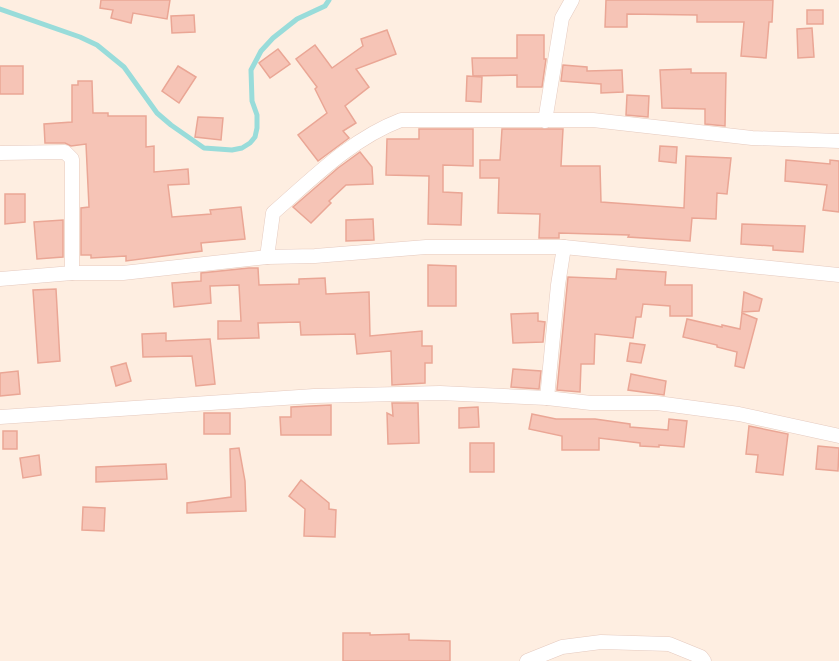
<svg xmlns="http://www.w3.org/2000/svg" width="839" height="661" font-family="'PT Sans',sans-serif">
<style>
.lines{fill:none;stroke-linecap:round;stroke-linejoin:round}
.stream{stroke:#99dcda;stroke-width:5}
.building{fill:#f6c4b6;stroke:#eaa695;stroke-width:1.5}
.street-casing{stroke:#e5cabf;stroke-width:15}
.street{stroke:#fff;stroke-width:14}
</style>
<rect width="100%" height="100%" fill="#feeee1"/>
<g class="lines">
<polyline class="stream" points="0,9 80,37 97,45 124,67 157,113 171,125 204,148 232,150 242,148 250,143 255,137 257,128 257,115 252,101 251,70 261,51 273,38 297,19 325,6 329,0"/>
</g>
<g class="building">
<polygon points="101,0 170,0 167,19 133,13 131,23 111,18 113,10 100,8"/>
<polygon points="606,0 773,0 772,22 769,22 766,58 741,56 744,22 697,22 697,15 627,14 627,27 605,27"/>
<rect x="807" y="10" width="16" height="14"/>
<polygon points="194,15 195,32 172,33 171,16"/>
<polygon points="812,28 814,57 798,58 797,29"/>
<polygon points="387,30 396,54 356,69 369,87 345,106 356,123 343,131 349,138 318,161 298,135 327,113 315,89 317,87 296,59 315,45 332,68 363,46 361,39"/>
<polygon points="517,35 544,35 544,59 546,59 542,87 517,87 517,75 473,76 472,58 517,58"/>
<polygon points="278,49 290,64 270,78 259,63"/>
<polygon points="563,65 587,67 587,71 622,70 623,92 601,93 601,84 561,81"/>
<rect x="0" y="66" width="23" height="28"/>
<polygon points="178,66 196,77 179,103 162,91"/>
<polygon points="691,69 691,73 726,73 725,126 705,124 705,109 662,108 660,70"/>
<polygon points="467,76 482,77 481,102 466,101"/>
<polygon points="78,81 92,81 93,113 108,113 108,116 146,116 146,147 154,146 154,172 188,169 189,184 168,185 172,217 211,214 210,210 241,207 245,239 201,243 202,251 126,261 126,256 91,258 91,255 81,255 81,208 89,207 86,144 71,146 65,143 45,143 44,124 72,122 72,85 78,85"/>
<polygon points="627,95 649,96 648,117 626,115"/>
<polygon points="198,117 223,118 221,140 195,137"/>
<polygon points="419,129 473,129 473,166 443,165 443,192 462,193 461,225 428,224 429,176 386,175 387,139 419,139"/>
<polygon points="502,129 563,129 561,166 600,166 601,202 684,208 686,156 731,158 727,194 717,193 716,219 692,218 690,241 628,237 629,235 559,233 559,238 539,238 540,214 498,213 499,178 480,178 480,160 500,160"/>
<polygon points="660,146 677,147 676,163 659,161"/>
<polygon points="360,152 372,167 373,184 346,185 329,201 331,203 311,223 293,207 338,168"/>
<polygon points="786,160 830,164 830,160 839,161 839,212 823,210 827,185 785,181"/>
<polygon points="5,194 25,194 25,222 5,224"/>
<polygon points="373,219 374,240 346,241 346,220"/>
<polygon points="63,220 63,257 37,259 34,222"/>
<polygon points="742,224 805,226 803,252 773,250 773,246 741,244"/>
<polygon points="428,265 456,266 456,306 428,306"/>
<polygon points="249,268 258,268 259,285 299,284 299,279 325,278 326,294 369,292 370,336 422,331 422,346 432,346 432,363 425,363 425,383 392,385 391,351 357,354 355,334 301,335 300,322 258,323 259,338 218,339 218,321 241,321 239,285 210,286 211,303 174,307 172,283 201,281 201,273"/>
<polygon points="617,269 666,272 665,285 692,285 692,316 670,316 670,306 643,304 641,317 636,317 633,338 595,334 594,364 581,364 580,392 557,390 568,277 616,279"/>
<polygon points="56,289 60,361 38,363 33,290"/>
<polygon points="744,292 762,299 759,311 742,312"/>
<polygon points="538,313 538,321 545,322 543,342 513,343 511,314"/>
<polygon points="742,313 757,319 744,368 735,366 737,352 717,347 717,345 683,337 687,319 722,327 722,325 740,329"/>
<polygon points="166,333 166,341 210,339 215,384 196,386 192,356 143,357 142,334"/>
<polygon points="630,343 645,345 641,363 627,361"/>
<polygon points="126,363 131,381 116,386 111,367"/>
<polygon points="513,369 541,371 539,389 511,387"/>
<polygon points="18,371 20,394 0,396 0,373"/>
<polygon points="631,374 666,381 664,395 628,390"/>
<polygon points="392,403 418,403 419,443 388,444 387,413 393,416"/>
<polygon points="331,405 331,435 281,435 280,417 291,417 291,407"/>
<polygon points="478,407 479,427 459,428 459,408"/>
<rect x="204" y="413" width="26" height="21"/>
<polygon points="532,414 556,419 595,419 630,424 630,427 668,430 669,419 687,421 684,447 659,445 659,447 640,446 640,443 599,438 599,450 562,450 562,436 529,429"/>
<polygon points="749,426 788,434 783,475 756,472 758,455 746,454"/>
<rect x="3" y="431" width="14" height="18"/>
<rect x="470" y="443" width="24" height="29"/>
<polygon points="818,446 839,448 838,471 816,469"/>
<polygon points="239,448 245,481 246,511 187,513 187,503 231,497 230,449"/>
<polygon points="39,455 41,475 23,478 20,458"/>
<polygon points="166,464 167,479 96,482 96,467"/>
<polygon points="301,480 329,503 329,509 336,510 335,537 304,536 305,509 289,496"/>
<polygon points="83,507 105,508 104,531 82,530"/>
<polygon points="343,633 370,633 370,635 409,634 409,640 450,641 450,661 343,661"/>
</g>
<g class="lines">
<defs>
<g id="street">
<polyline points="545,121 562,18 572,0"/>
<polyline points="0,153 65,152 72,159 72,273"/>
<path d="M267,257L273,213C312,179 351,139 401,120H593L752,138L839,141"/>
<polyline points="0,279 72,273 123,273 267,257 315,256 426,247 564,247 839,275"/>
<polyline points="547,398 558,285 564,247"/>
<polyline points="0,417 314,396 440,393 547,398 591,403 657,403 739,414 839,436"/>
<polyline points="527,661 562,647 601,642 669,644 701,657 704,661"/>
</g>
</defs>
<use href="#street" class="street-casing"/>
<use href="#street" class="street"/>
</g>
</svg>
